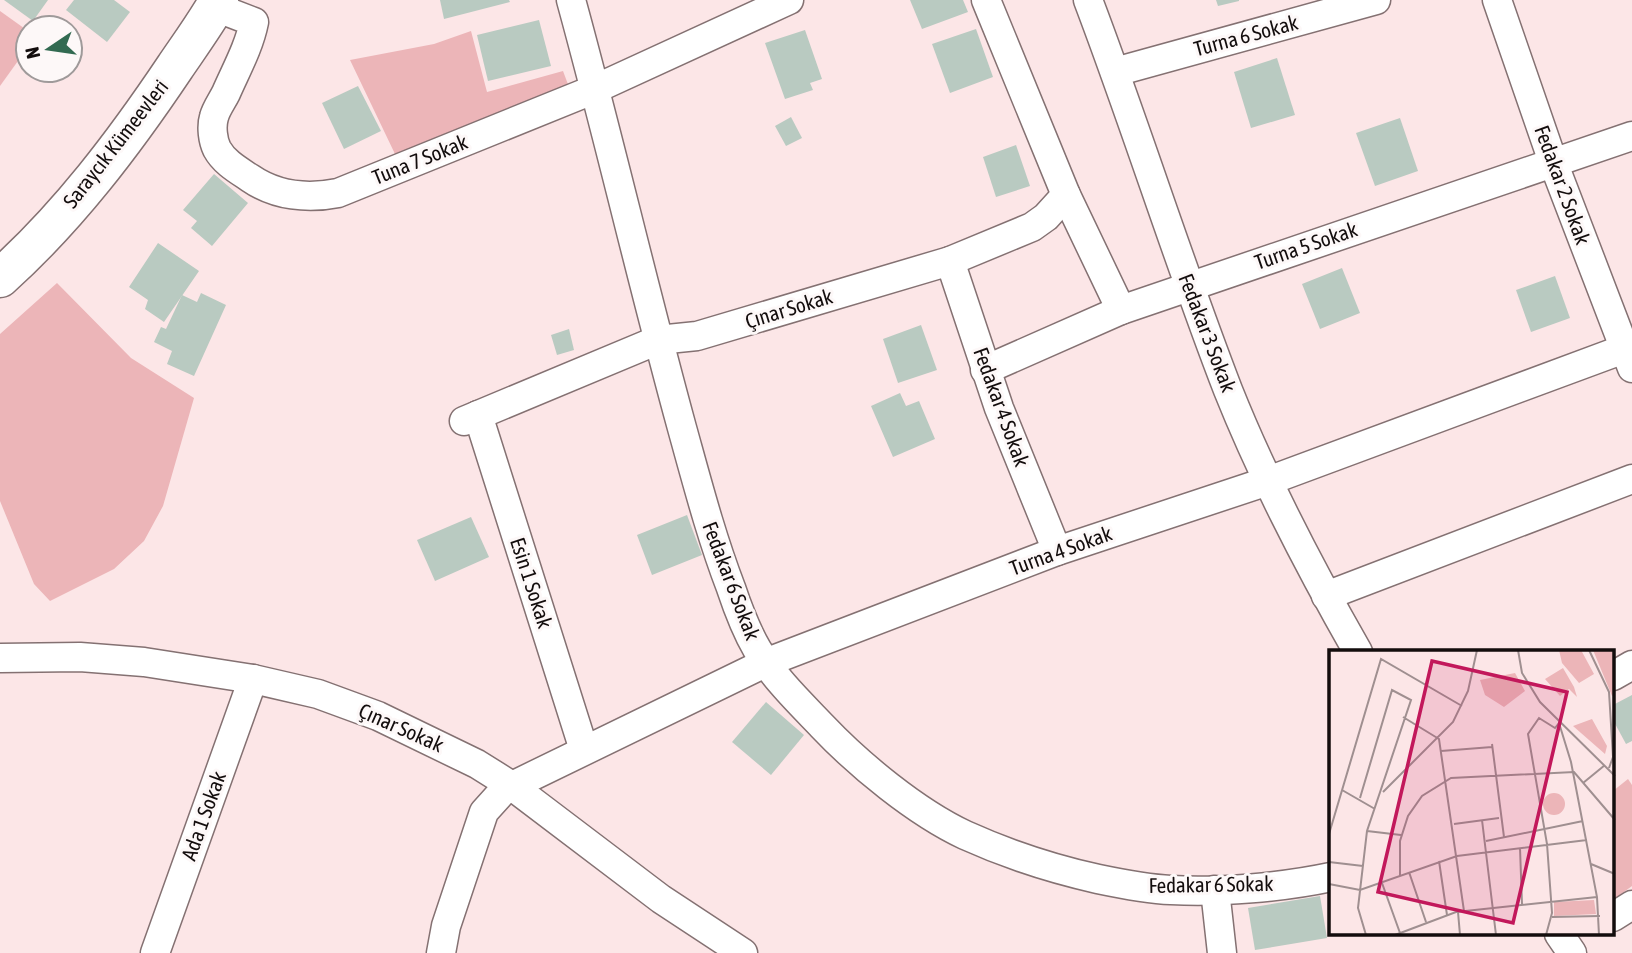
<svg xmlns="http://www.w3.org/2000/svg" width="1632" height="953" font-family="'Asap Condensed',sans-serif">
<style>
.green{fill:#ecb5b8}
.building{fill:#b9cac1}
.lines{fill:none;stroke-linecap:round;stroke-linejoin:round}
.street-casing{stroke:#847172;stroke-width:31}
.secondary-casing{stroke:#847172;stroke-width:41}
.street{stroke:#fff;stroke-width:28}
.secondary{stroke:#fff;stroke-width:38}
.labels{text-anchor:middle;stroke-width:6;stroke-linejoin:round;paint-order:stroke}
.street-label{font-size:21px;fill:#130d0d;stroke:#fdf8f8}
.inset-road{fill:none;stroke:#9f8f90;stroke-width:2}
.view{fill:#c2185b;fill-opacity:0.15;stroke:#c2185b;stroke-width:3.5}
.inset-edge{fill:none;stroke:#130d0d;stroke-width:3.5}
</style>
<rect width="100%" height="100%" fill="#fce6e7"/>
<g class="green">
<polygon points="0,11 28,31 28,47 0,86"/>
<polygon points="471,31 487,92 563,71 569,87 395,154 350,60 434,44"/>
<polygon points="57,283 131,358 194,398 163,506 144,541 114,569 50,601 34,584 0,501 0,334"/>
<polygon points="1628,779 1632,785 1632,886 1613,900 1613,791"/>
</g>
<g class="building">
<polygon points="4,0 48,0 33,21"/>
<polygon points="74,0 114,0 130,12 107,42 66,10"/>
<polygon points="440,0 509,0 510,2 444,19"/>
<polygon points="910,0 963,0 968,12 922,29"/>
<polygon points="1216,0 1239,0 1239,1 1218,6"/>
<polygon points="539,20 551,66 488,81 477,35"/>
<polygon points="976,29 993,77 950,93 932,44"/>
<polygon points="805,30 822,79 810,83 813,90 785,99 765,43"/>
<polygon points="1277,58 1295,115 1251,128 1234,72"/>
<polygon points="358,86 381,131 344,149 322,103"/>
<polygon points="791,117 802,138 786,146 775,126"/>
<polygon points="1400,118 1418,171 1375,186 1356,133"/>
<polygon points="1016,145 1030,186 996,197 983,157"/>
<polygon points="214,174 248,203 212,246 191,228 197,221 183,210"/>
<polygon points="158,243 199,271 164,322 145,309 148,300 129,287"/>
<polygon points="1342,268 1360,313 1320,329 1302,284"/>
<polygon points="1555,276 1570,318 1531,332 1516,290"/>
<polygon points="201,293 226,305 194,376 167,364 172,351 154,342 161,327 166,329 182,295 197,302"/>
<polygon points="921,325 937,370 898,383 883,339"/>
<polygon points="569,329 574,350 557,355 551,335"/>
<polygon points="900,393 906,406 919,401 935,439 893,457 871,406"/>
<polygon points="687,515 702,555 652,575 637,535"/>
<polygon points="471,517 489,557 435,581 417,540"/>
<polygon points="1632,695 1632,741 1626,744 1613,720 1613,705"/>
<polygon points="766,702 804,735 771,775 732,742"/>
<polygon points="1320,896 1327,938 1255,950 1248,908"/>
</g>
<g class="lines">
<defs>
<g id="street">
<path d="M571,0C610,142 643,286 682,428C697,482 711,536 731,588C738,609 746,630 757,649C774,678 799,702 822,726C859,765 916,812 965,835C1007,854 1053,869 1098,879C1122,884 1147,889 1171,890C1219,893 1284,887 1331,877"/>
<polyline points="986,0 1066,195 1121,310"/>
<path d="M1088,0C1137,129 1178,261 1228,390C1264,480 1310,568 1358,652"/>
<polyline points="1497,0 1553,162 1632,368"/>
<path d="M215,7L254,22C249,47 236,70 226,93C222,101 216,109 214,117C211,127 213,141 217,149C224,162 238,170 250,178C276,196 308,199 338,193L595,89L789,0"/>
<polyline points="1115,72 1376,0"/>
<polyline points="950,261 999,408 1057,551"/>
<polyline points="985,370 1121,310 1632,136"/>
<polyline points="478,415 584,750"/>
<polyline points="464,421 658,340 697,336 950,261 1032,227 1046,217 1066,195"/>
<polyline points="1326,596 1632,479"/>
<polyline points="0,658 80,657 144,662 253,679 318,694 378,716 477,764 512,786 661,899 743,953"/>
<polyline points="1613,676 1632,665"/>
<polyline points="1215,890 1222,953"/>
<polyline points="1613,917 1632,905"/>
<polyline points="1559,934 1572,953"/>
<polyline points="155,953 253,679"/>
<polyline points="441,953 446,926 484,812 502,792 512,786 765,663 1057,551 1268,481 1624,349"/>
</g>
<path id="secondary" d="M0,278C68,217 124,143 175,67C190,45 206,23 219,0"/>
</defs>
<use href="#street" class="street-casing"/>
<use href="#secondary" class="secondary-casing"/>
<use href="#street" class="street"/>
<use href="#secondary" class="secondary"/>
</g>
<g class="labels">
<g class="street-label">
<text transform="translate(1246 36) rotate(-15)" y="7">Turna 6 Sokak</text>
<text transform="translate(116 144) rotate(-52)" y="7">Saraycık Kümeevleri</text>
<text transform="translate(420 160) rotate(-22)" y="7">Tuna 7 Sokak</text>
<text transform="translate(1562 185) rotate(70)" y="7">Fedakar 2 Sokak</text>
<text transform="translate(1306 246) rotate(-19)" y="7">Turna 5 Sokak</text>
<text transform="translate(789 309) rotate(-17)" y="7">Çınar Sokak</text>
<text transform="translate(1207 333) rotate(69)" y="7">Fedakar 3 Sokak</text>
<text transform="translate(1001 407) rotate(70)" y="7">Fedakar 4 Sokak</text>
<text transform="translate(1061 551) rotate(-20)" y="7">Turna 4 Sokak</text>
<text transform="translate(731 581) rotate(69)" y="7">Fedakar 6 Sokak</text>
<text transform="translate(531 583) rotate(72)" y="7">Esin 1 Sokak</text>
<text transform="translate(401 728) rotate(24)" y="7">Çınar Sokak</text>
<text transform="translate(204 816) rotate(-70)" y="7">Ada 1 Sokak</text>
<text transform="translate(1211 885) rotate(-1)" y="7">Fedakar 6 Sokak</text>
</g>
</g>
<g transform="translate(1329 650)">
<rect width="285" height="285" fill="#fce6e7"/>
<path d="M230,0H252L265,24L250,33L233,13ZM264,0H285V45L283,46ZM234,18L245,37L248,47L240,39L231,46L216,29ZM186,23L196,41L175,57L156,45L151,30ZM263,69L278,96L276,104L244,76ZM214 154a11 11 0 1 1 22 0a11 11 0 1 1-22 0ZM265,250L267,264L225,266V252Z" fill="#ecb5b8"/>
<path class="inset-road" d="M189,0L193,23L211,52L286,126M260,0L280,42L284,107L280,118M74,67L110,89L135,261M163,94L175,187M112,101L163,97M254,133L276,115M13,140L46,159M54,142L124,72L139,41L148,0M31,148L63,40L82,50L38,181L29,258L37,285M153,170L167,285M125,174L170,168M38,181L72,185M0,184L52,9L133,56M157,191L254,171M191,198L193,254M110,211L118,265M0,212L34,216M262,214L286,224M80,222L97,272M71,226V191L79,166L93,146L122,128L245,122L286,170M53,233L71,283M0,234L31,240L128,206L258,190M129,262L131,285M223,267L271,266M66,285L127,262L268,247M217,285L223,263L218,194L199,84L210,68L226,78L230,73L242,112L268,247L270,285"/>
<path class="view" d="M103,11L238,42L184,273L49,242Z"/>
<rect width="285" height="285" class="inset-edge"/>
</g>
<g transform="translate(49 49) rotate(257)"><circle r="33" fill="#fdf8f8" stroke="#9f9a9a" stroke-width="2"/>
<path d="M0-5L12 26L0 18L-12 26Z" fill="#326a51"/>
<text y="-10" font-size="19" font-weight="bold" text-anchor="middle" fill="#130d0d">N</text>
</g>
</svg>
